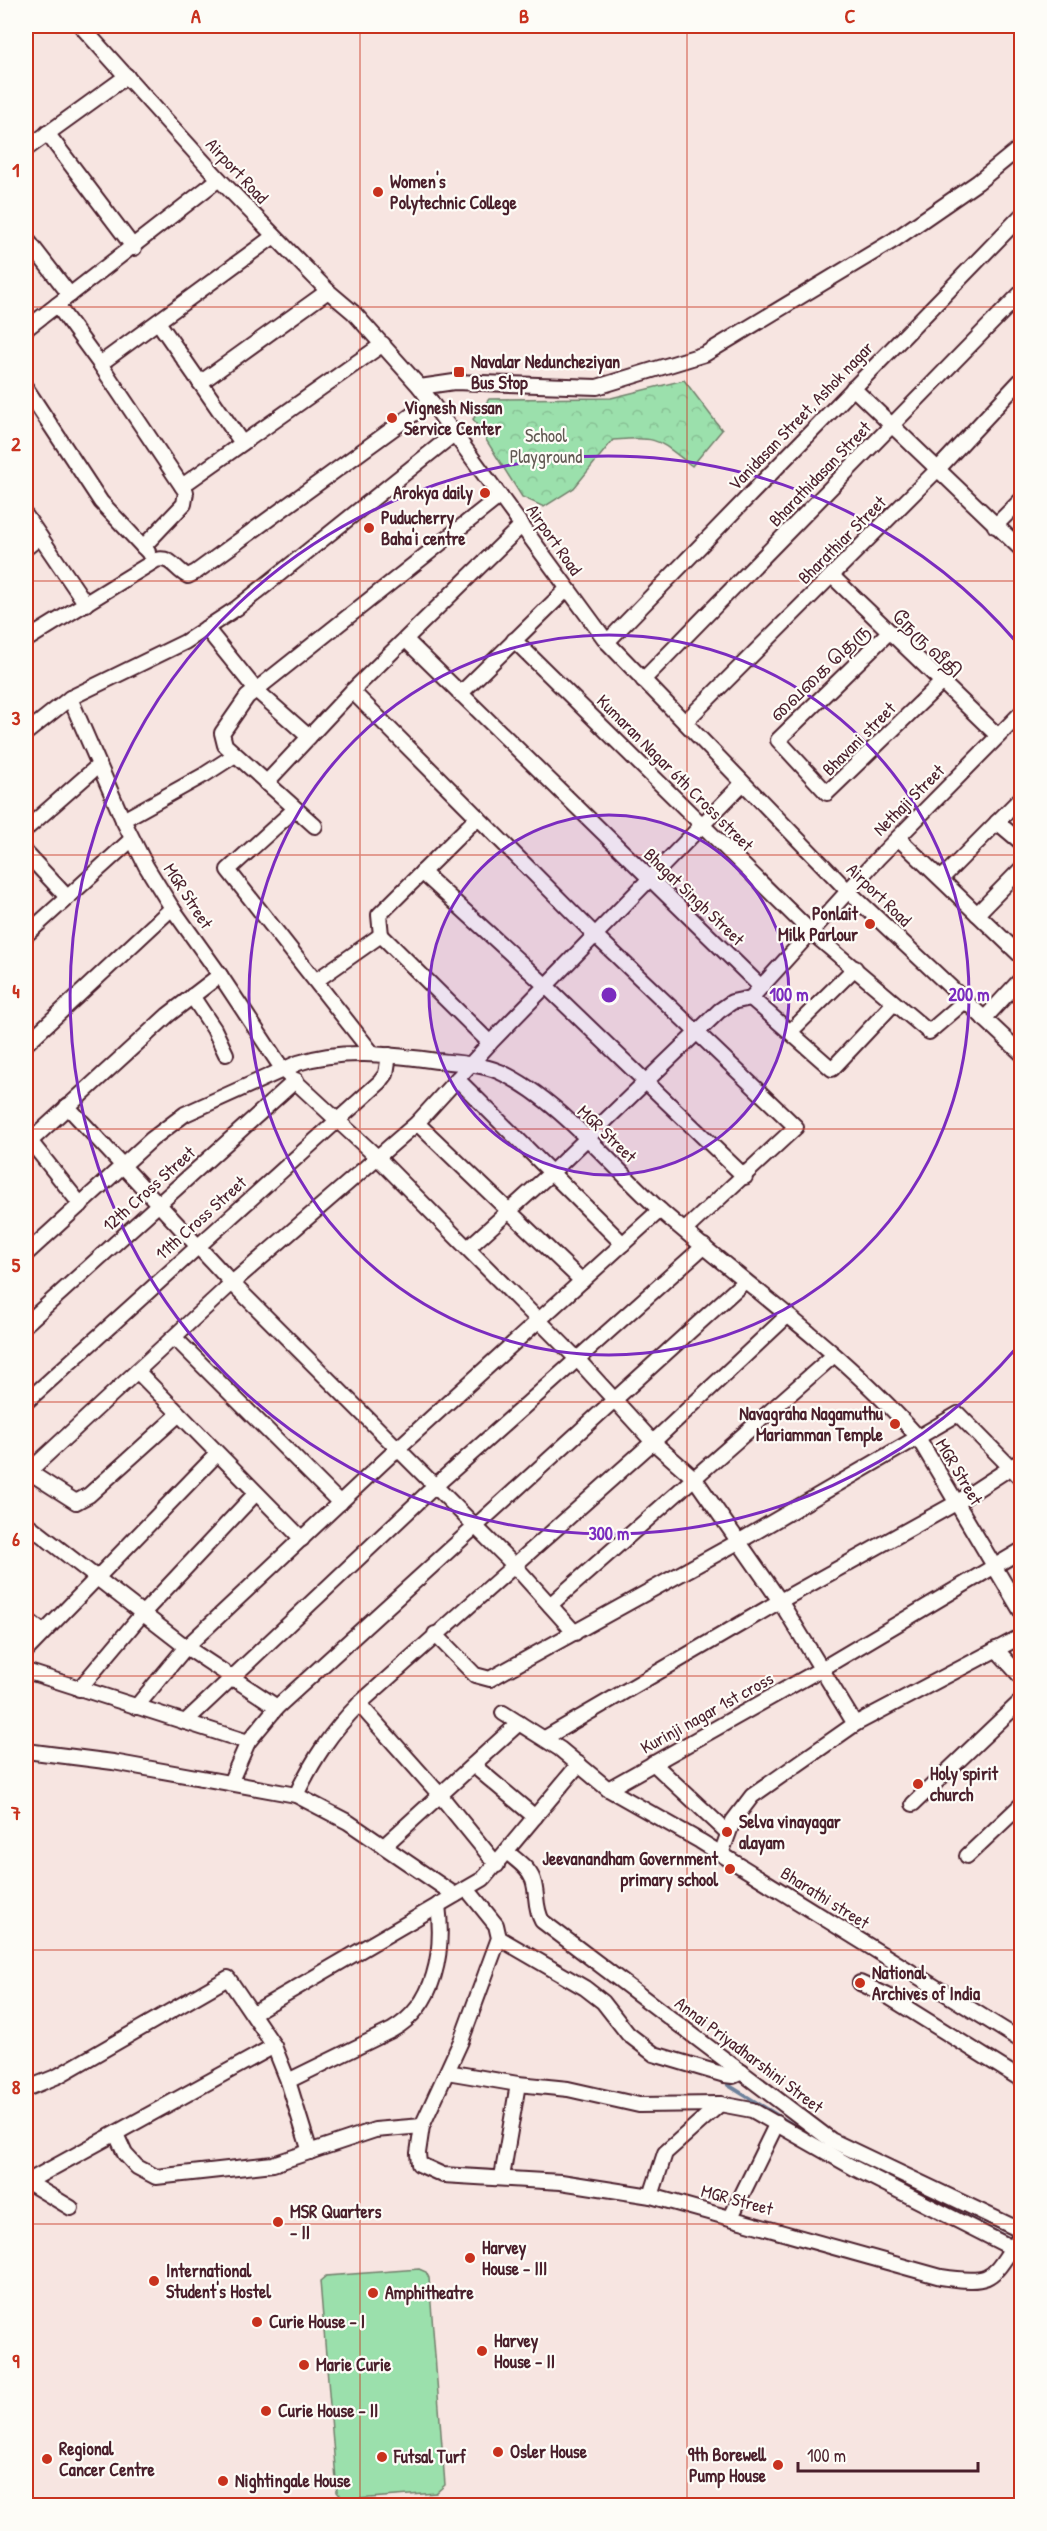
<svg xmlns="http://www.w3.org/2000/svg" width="1047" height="2531" font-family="'Patrick Hand','Noto Sans Tamil',sans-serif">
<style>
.forest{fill:url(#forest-crowns);stroke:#72806c;stroke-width:1.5}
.pitch{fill:#9be0ac;stroke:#72806c;stroke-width:1.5}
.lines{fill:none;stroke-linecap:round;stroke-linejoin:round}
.stream{stroke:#6e819b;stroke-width:4}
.minor-casing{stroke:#4a1f2b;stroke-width:18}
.minor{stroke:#fdfcf7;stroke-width:14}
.grid{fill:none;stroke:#c8321e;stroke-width:1.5;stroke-opacity:0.55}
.ring{fill:none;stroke:#7b2cbf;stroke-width:3}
.poi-dot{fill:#c8321e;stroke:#fdfcf7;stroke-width:2}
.labels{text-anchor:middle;stroke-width:4.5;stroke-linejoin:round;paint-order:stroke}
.street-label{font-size:18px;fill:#4a1f2b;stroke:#fdfcf7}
.poi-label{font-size:18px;font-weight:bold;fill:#4a1f2b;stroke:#fdfcf7;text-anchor:start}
.park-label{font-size:18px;fill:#625952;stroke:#fdfcf7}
.centre{fill:#7b2cbf;stroke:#fdfcf7;stroke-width:3}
.ring-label{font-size:18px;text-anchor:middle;font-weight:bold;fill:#7b2cbf;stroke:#fdfcf7;stroke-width:4.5;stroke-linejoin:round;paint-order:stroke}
.neatline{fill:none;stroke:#c8321e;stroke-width:2}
.grid-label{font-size:20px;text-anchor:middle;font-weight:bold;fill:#c8321e}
</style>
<defs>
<pattern id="forest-crowns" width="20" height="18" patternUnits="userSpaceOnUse" patternTransform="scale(1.5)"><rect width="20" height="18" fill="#9be0ac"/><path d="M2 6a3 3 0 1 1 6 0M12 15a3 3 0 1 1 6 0" fill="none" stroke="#87c094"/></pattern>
</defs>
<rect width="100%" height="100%" fill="#f7e5e1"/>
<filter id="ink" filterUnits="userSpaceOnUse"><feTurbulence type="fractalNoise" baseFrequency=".0167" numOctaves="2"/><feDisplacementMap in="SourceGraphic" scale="12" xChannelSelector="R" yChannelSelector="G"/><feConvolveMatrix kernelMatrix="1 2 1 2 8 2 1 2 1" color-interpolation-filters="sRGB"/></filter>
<g filter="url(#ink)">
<path class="forest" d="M684,380L722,430L692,466C655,438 660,437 613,440L574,488L544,507L522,497L473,419L489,399L611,398Z"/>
<polygon class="pitch" points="419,2269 426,2272 429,2278 445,2485 436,2493 344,2500 337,2492 320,2281 326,2276"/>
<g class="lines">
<g class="stream">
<polyline points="728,2085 814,2138"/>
<polyline points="836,2150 1014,2241"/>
</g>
<defs>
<g id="minor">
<polyline points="81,26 219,179 328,291 354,313 420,387 607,642 847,890 1022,1054"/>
<polyline points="47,133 134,248"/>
<polyline points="26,149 127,76"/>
<polyline points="26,238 70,295"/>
<polyline points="57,305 100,364"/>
<polyline points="158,322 242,443"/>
<polyline points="26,329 219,179"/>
<polyline points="200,383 328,291"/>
<polyline points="420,387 454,382 597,387 705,354 894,240 978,182 1022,146"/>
<polyline points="26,388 101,502 148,552"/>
<polyline points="853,388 1022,550"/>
<polyline points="182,486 383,344"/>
<polyline points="26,516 86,604"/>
<polyline points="995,526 1022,499"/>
<polyline points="143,547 184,504 186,492 100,364 274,236"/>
<polyline points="26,548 40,537"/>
<polyline points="832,576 998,736"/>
<polyline points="206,628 256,690 309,737"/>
<polyline points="889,632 778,740 827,793 941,683"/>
<path d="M26,640L156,560C172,556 175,570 188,576L196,572L431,401"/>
<polyline points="406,640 760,986"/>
<polyline points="514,640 811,932 929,1032 965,1001"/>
<polyline points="607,642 1022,215"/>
<polyline points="643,680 1022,292"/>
<polyline points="352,691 595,935 796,1127 685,1230"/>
<polyline points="460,694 566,590"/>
<polyline points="70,698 123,820 146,866 172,908 220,975 283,1070 377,1157 578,1360 653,1442 695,1479 780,1601 855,1724 1022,1636"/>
<polyline points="685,722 938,469 1022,379"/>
<polyline points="26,733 70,698 185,642 237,608 455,433"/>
<polyline points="266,783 352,691 522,525"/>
<polyline points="295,809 228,870 372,1053"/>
<polyline points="123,820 204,775 235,755"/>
<polyline points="997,822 1022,843"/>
<polyline points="315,826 225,745 222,733 247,697 500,496"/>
<polyline points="26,829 99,765"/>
<polyline points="898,838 1022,957"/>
<polyline points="26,853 66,896"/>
<polyline points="422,872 546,986 745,1177"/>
<polyline points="942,878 1022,797"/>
<polyline points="977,914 1022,868"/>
<polyline points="26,935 132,839"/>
<polyline points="381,935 379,915 478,817"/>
<polyline points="317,980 381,935 490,1043"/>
<polyline points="192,996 214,1029 226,1054"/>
<polyline points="894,1003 832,1069 751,998 878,858 1022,712"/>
<polyline points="984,1019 1022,978"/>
<polyline points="791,1031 855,968"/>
<polyline points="26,1044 172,908"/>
<polyline points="457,1079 623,1244"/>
<polyline points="67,1106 232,1283 514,1565 575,1633"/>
<polyline points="417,1123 582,1281"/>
<polyline points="26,1136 81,1205"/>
<polyline points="26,1145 168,1015 220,975"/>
<polyline points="468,1248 551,1173 719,1011 732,1002 751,998"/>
<path d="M26,1254L152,1139L185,1114L298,1063C344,1048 391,1055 438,1061C458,1063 481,1064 500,1072C558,1098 613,1168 661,1211C746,1285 842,1351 917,1436L1022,1613"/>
<polyline points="26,1324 296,1080"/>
<polyline points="174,1337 340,1503"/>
<polyline points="137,1371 302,1539"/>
<polyline points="26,1402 380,1082 386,1074 389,1055"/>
<polyline points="26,1470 76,1502 89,1495 178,1415"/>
<polyline points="26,1474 232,1283 417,1123 490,1043 742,784"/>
<polyline points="26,1523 186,1647 277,1707"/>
<polyline points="550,1605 833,1356"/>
<polyline points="26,1619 43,1632"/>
<polyline points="435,1634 475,1675 490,1679 738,1542 958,1414 1022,1479"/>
<polyline points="996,1649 1022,1678"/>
<polyline points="26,1651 217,1454"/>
<polyline points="26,1671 248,1742"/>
<polyline points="79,1689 143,1613 256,1493"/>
<polyline points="359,1704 440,1795 497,1865"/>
<polyline points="136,1707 186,1647 396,1450 660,1210"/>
<polyline points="503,1713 560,1749 608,1789 700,1841 1022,2041"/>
<polyline points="185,1722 435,1486 704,1246"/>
<polyline points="545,1738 780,1601 956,1503 1022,1460"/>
<polyline points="26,1751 113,1762 296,1795 348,1822 455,1895"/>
<polyline points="653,1763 728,1833"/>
<polyline points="473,1765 535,1817"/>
<polyline points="230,1783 248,1742 277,1707 745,1281"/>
<polyline points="608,1789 823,1668 1022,1550"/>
<path d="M296,1795C313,1760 331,1732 359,1704L653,1442L787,1316"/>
<polyline points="913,1804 1022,1700"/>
<polyline points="384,1846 519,1723"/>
<path d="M507,1852C516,1860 529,1868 533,1880C538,1895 534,1906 542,1921L831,2140L1022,2231"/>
<polyline points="721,1854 733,1821 752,1796 855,1724"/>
<polyline points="967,1856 1022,1804"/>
<path d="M467,1889L496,1925L499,1938L461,2041L422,2126L418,2153L419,2164L443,2175L561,2182L651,2196L941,2277C998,2286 991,2276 1022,2234"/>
<polyline points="499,1938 585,1988 603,2002 628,2034 654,2054 725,2075 733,2076 742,2072"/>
<polyline points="860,1983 886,1995 1019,2078 1022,2075"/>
<polyline points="253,2013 483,1879 579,1764"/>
<polyline points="447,2072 518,2084 568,2089 639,2105 720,2104 752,2110 854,2168 1012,2248"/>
<path d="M288,2081L392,2030C436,2005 444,1951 438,1905"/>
<polyline points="26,2089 58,2076 228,1978 274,2046 288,2081 310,2152"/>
<polyline points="116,2134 125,2154 137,2167 156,2177 273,2164 375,2130 422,2126"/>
<polyline points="502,2177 518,2084"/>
<polyline points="26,2181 71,2208"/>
<polyline points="27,2182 274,2046"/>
<polyline points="651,2196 665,2153 720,2104"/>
<polyline points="731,2217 777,2123"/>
</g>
</defs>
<use href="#minor" class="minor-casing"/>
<use href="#minor" class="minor"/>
</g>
</g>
<path class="grid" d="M360,26V2506M687,26V2506M26,307H1022M26,581H1022M26,855H1022M26,1129H1022M26,1402H1022M26,1676H1022M26,1950H1022M26,2224H1022"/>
<circle cx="609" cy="995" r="180" fill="#7b2cbf" fill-opacity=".12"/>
<g class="ring">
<circle cx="609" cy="995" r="180"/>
<circle cx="609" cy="995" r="360"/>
<path d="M1019 1345A539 539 0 1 1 1019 645"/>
</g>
<g class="poi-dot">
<circle cx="378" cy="192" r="6"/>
<rect x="453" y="366" width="12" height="12" rx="3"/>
<circle cx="392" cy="418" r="6"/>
<circle cx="485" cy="493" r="6"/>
<circle cx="369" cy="528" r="6"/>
<circle cx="870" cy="924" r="6"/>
<circle cx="895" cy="1424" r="6"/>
<circle cx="918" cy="1784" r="6"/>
<circle cx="727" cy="1832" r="6"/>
<circle cx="730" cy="1869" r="6"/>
<circle cx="860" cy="1983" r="6"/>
<circle cx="278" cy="2222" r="6"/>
<circle cx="470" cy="2258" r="6"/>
<circle cx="154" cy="2281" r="6"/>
<circle cx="373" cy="2293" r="6"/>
<circle cx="257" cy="2322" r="6"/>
<circle cx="482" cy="2351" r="6"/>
<circle cx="304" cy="2365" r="6"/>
<circle cx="266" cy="2411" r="6"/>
<circle cx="498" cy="2452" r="6"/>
<circle cx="382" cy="2457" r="6"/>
<circle cx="47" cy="2459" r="6"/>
<circle cx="778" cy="2465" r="6"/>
<circle cx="223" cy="2481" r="6"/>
</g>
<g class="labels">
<g class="street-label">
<text transform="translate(237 171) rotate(47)" y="6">Airport Road</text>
<text transform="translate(801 416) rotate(-46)" y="6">Vanidasan Street, Ashok nagar</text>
<text transform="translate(820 474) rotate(-46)" y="6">Bharathidasan Street</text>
<text transform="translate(554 540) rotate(55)" y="6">Airport Road</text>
<text transform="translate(842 540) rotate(-45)" y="6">Bharathiar Street</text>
<text transform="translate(927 644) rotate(44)" y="6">நேரு வீதி</text>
<text transform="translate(820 673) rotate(-44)" y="6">வைகை தெரு</text>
<text transform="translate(859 739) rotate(-45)" y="6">Bhavani street</text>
<text transform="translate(675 773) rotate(45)" y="6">Kumaran Nagar 6th Cross street</text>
<text transform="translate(909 800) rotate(-45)" y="6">Nethaji Street</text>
<text transform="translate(879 895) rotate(44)" y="6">Airport Road</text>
<text transform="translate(188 896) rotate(57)" y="6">MGR Street</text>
<text transform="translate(694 897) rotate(44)" y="6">Bhagat Singh Street</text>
<text transform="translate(607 1134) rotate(44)" y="6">MGR Street</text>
<text transform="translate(149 1189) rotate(-42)" y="6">12th Cross Street</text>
<text transform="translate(201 1218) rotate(-42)" y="6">11th Cross Street</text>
<text transform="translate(959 1472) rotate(59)" y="6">MGR Street</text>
<text transform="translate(707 1713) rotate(-29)" y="6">Kurinji nagar 1st cross</text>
<text transform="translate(825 1898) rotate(32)" y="6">Bharathi street</text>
<text transform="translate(749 2055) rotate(37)" y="6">Annai Priyadharshini Street</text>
<text transform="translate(737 2200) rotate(15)" y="6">MGR Street</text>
</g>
<g class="poi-label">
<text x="390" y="188">Women's<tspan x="390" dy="21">Polytechnic College</tspan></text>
<text x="471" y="368">Navalar Neduncheziyan<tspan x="471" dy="21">Bus Stop</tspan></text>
<text x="404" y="414">Vignesh Nissan<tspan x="404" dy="21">Service Center</tspan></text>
<text x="473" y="499" text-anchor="end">Arokya daily</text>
<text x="381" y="524">Puducherry<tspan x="381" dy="21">Baha'i centre</tspan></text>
<text x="858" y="920" text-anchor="end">Ponlait<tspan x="858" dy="21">Milk Parlour</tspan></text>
<text x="883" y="1420" text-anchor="end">Navagraha Nagamuthu<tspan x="883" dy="21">Mariamman Temple</tspan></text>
<text x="930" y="1780">Holy spirit<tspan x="930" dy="21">church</tspan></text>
<text x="739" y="1828">Selva vinayagar<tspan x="739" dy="21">alayam</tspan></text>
<text x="718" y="1865" text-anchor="end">Jeevanandham Government<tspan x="718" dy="21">primary school</tspan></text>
<text x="872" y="1979">National<tspan x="872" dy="21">Archives of India</tspan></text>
<text x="290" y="2218">MSR Quarters<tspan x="290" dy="21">- II</tspan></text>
<text x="482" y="2254">Harvey<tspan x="482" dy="21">House - III</tspan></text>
<text x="166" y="2277">International<tspan x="166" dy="21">Student's Hostel</tspan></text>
<text x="385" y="2299">Amphitheatre</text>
<text x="269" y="2328">Curie House - I</text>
<text x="494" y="2347">Harvey<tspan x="494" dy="21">House - II</tspan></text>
<text x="316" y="2371">Marie Curie</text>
<text x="278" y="2417">Curie House - II</text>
<text x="59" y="2455">Regional<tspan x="59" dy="21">Cancer Centre</tspan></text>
<text x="510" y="2458">Osler House</text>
<text x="766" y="2461" text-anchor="end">9th Borewell<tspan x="766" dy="21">Pump House</tspan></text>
<text x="394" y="2463">Futsal Turf</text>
<text x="235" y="2487">Nightingale House</text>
</g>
<g class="park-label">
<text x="546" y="442">School<tspan x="546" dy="21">Playground</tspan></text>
</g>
</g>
<circle cx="609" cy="995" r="9" class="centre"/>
<g class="ring-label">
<text x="789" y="1001">100 m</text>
<text x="969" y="1001">200 m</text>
<text x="609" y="1540">300 m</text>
</g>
<rect width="1047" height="2531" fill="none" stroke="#fdfcf7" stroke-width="66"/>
<path d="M798 2462v9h180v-9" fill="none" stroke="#4a1f2b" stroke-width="3"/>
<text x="807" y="2462" font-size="18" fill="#4a1f2b" stroke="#fdfcf7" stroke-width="4.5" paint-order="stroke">100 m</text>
<rect x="33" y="33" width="981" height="2465" class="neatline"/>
<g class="grid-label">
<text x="196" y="23">A</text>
<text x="524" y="23">B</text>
<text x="850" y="23">C</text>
<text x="16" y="177">1</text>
<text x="16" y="451">2</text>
<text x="16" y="725">3</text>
<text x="16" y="998">4</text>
<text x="16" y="1272">5</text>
<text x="16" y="1546">6</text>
<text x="16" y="1820">7</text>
<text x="16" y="2094">8</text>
<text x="16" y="2368">9</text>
</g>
</svg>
